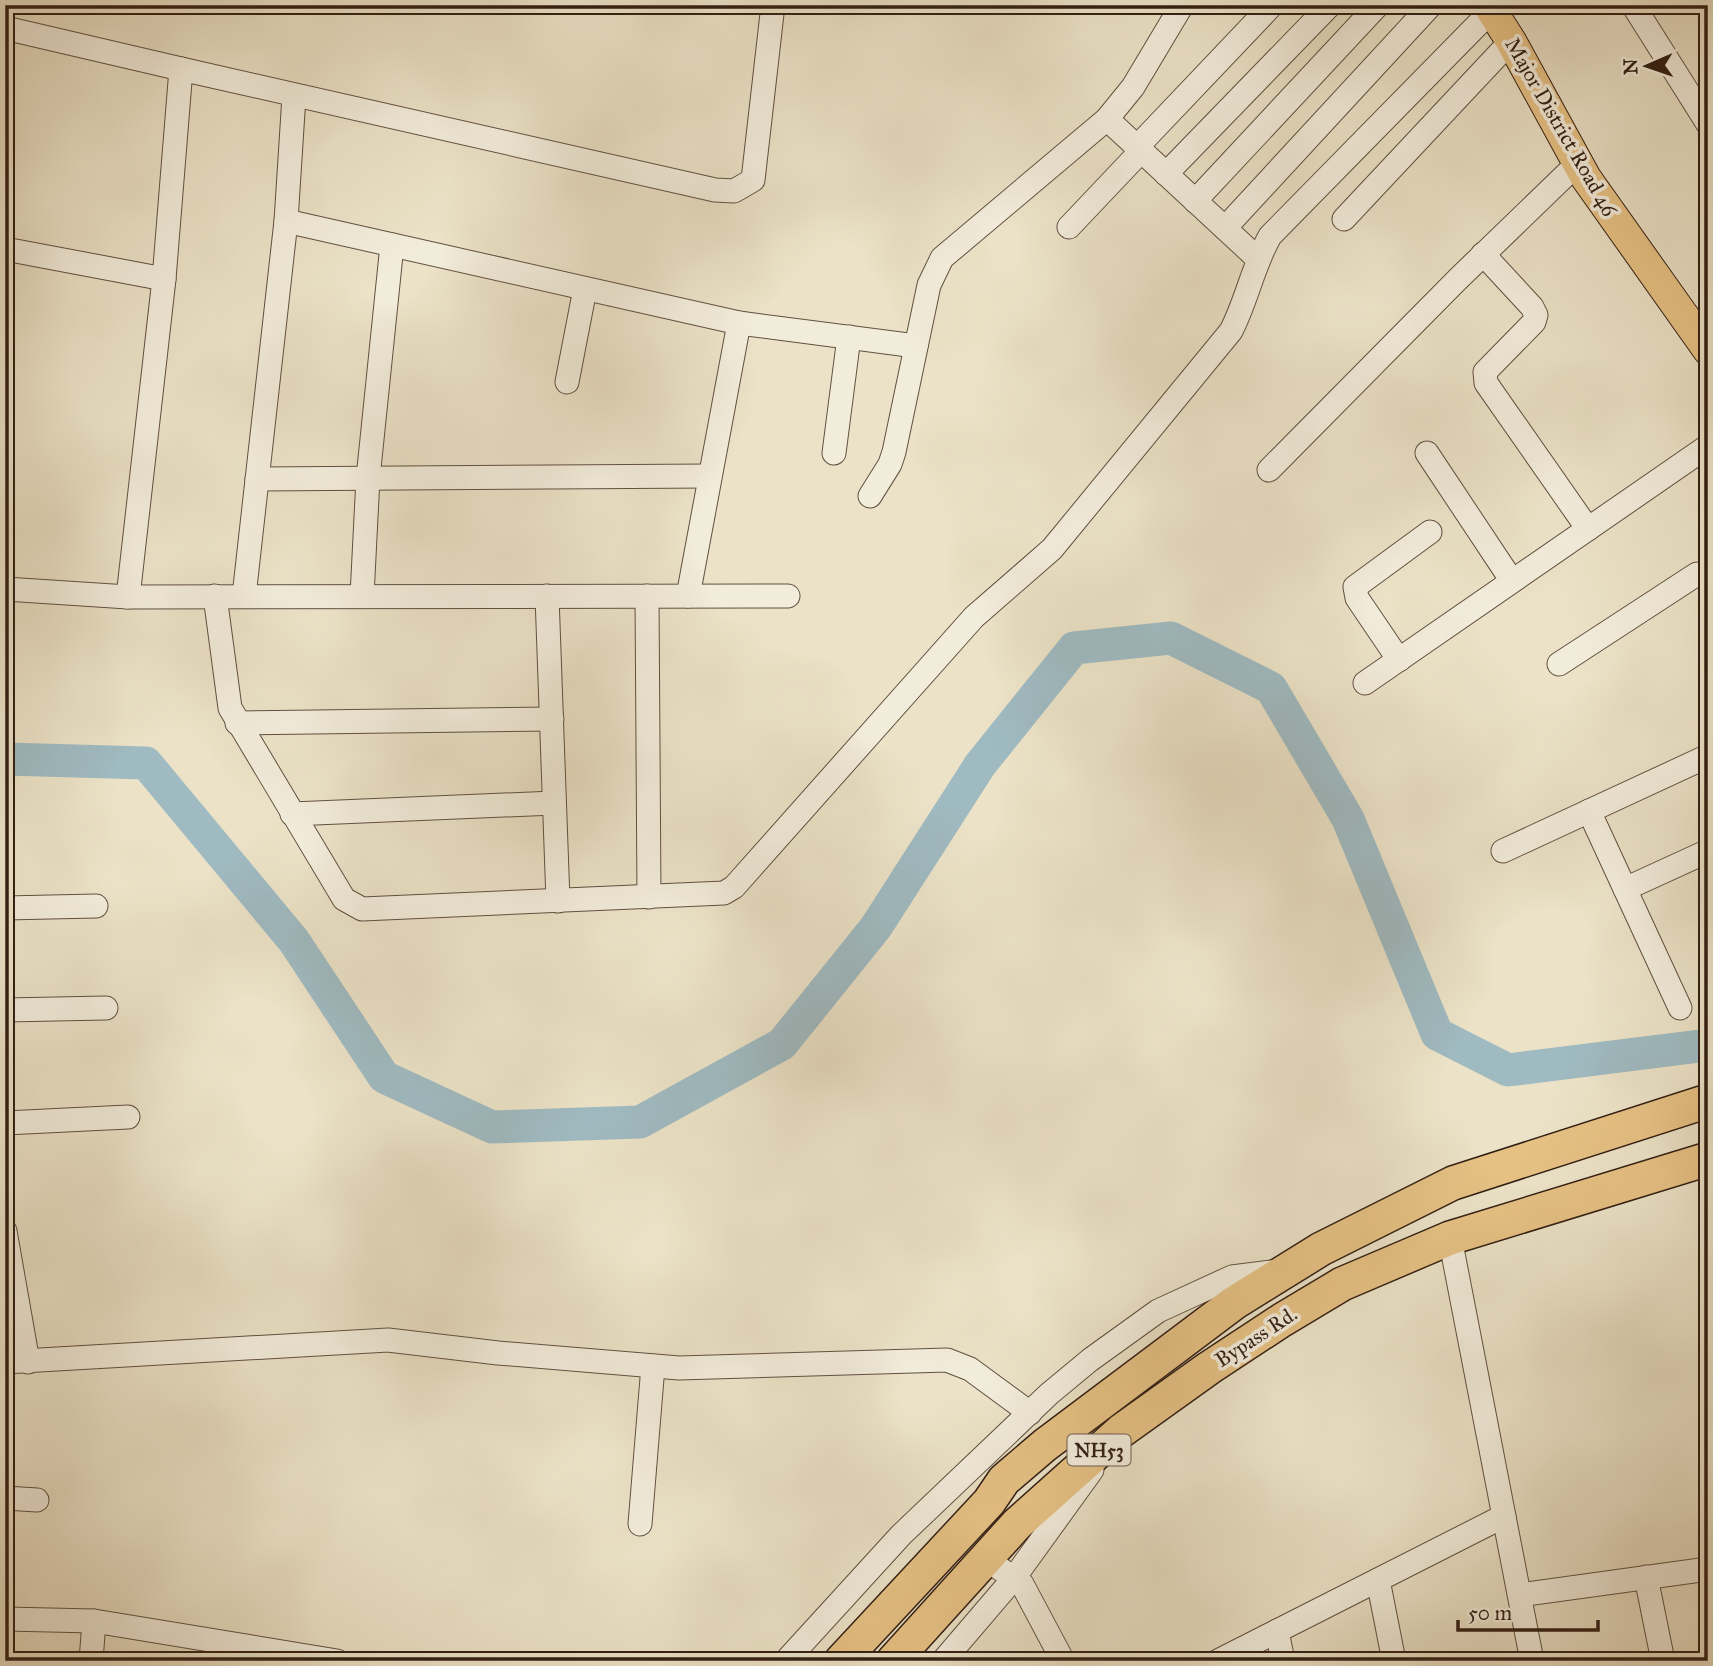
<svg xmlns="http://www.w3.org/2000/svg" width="1713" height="1666" font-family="'IM FELL Great Primer',serif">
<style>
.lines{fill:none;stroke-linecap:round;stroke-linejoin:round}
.river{stroke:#9fbac1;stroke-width:33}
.minor-casing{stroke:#605041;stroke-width:25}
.major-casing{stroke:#321f14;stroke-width:32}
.highway-casing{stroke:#321f14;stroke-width:36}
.minor{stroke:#f2ecdb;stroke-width:23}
.major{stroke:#e6c184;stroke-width:30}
.highway{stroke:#e6c184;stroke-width:33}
.labels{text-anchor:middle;stroke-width:7;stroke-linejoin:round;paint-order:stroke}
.shield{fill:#f2ecdb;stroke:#6c5c50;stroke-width:2}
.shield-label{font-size:19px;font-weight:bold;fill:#321f14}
.street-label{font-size:21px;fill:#321f14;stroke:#f2ecdb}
</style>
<rect width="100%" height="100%" fill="#ebe2c7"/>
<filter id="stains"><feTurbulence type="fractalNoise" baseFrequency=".00286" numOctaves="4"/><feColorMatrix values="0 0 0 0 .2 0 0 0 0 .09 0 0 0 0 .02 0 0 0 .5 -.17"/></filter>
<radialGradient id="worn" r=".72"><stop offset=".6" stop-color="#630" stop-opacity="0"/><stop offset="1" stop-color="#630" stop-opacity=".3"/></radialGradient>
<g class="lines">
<polyline class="river" points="5,759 146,763 294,941 384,1077 492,1127 640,1122 782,1044 876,927 980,765 1074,648 1171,638 1271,688 1348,819 1437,1034 1508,1070 1708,1045"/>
<defs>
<g id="minor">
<polyline points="1633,5 1708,124"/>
<polyline points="5,28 181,69"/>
<polyline points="1107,119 1258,259"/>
<polyline points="1137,147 1272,5"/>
<polyline points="1166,174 1330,5"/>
<polyline points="1195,201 1378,5"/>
<polyline points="1344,219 1511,41"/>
<polyline points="286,221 739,323 916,346"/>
<polyline points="1069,227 1141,151"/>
<polyline points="1225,228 1431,5"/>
<polyline points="5,249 164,279"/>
<polyline points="1483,254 1532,307 1536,315 1534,322 1485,372 1486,383 1588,529"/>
<polyline points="567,382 585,289"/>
<polyline points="834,453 849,337"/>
<polyline points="1427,453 1512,581"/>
<polyline points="1269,470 1458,279 1577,164"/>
<polyline points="257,479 710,476"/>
<polyline points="870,496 890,464 894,452 929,285 942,258 1107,119 1133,87 1182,5"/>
<polyline points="5,589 128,597 164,279 181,69 715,190 734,191 753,180 773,5"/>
<path d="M215,596L230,708L344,899L362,909L724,893L734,887L974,617L1052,549L1231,331C1247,300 1253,266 1270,236L1491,11"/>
<polyline points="244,596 286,221 294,96"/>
<polyline points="362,596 368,478 392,245"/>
<polyline points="547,596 558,901"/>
<polyline points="647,596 649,897"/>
<polyline points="688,596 739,323"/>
<polyline points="128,597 788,596"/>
<polyline points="1399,660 1357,598 1355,587 1430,532"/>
<polyline points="1559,664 1697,574 1708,574"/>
<polyline points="1365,683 1708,446"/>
<polyline points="237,723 552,719"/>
<polyline points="1589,811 1680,1008"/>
<polyline points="292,814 554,803"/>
<polyline points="1503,851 1708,756"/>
<polyline points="1625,889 1708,851"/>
<polyline points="5,908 96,906"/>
<polyline points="5,1010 106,1008"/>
<polyline points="5,1123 128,1117"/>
<polyline points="5,1231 28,1362"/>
<polyline points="1450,1238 1532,1661"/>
<polyline points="5,1362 388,1340 498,1353 679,1368 947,1360 970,1369 1030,1413"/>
<polyline points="5,1498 37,1500"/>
<polyline points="640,1524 653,1366"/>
<polyline points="986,1559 1022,1584 1063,1661"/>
<polyline points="1646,1577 1663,1661"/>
<polyline points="1378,1580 1394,1661"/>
<polyline points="1520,1595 1708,1569"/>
<polyline points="5,1619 94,1621 337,1661"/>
<polyline points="1277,1631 1283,1661"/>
<polyline points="91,1661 94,1621"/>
<polyline points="786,1661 901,1535 1049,1394 1090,1360 1158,1311 1232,1277 1279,1271"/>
<polyline points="943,1661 1014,1578 1092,1470"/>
<polyline points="1218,1661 1504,1516"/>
</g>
<polyline id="major" points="1488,5 1511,41 1586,178 1708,350"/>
<g id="highway">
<polyline points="841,1661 989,1502 1004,1480 1045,1445 1234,1303 1321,1249 1453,1183 1708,1101"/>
<polyline points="893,1661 1017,1524 1121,1431 1209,1368 1282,1320 1342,1284 1450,1238 1708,1159"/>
</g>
</defs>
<use href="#minor" class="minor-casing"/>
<use href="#major" class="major-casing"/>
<use href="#highway" class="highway-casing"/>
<use href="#minor" class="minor"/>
<use href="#major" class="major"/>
<use href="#highway" class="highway"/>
</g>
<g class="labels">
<rect class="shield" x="1067.5" y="1434.5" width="63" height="31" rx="5"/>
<g class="shield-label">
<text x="1099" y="1457">NH53</text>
</g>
<g class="street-label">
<text transform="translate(1561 127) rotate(60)" y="7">Major District Road 46</text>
<text transform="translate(1256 1337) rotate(-33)" y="7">Bypass Rd.</text>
</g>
</g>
<rect width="1713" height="1666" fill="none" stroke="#ebe2c7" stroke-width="28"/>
<rect x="7" y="7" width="1699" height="1652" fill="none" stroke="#321f14" stroke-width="3.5"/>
<rect x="14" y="14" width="1685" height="1638" fill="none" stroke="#321f14" stroke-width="2"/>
<g transform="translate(1647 66) rotate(268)" stroke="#f2ecdb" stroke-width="5" paint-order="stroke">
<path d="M0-5L12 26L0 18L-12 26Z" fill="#321f14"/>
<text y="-10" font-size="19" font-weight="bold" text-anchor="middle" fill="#321f14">N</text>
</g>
<path d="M1458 1620v10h140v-10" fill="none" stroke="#321f14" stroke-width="3.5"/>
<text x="1468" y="1620" font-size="21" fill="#321f14" stroke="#f2ecdb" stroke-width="5" paint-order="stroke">50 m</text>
<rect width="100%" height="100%" filter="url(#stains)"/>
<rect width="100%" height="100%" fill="url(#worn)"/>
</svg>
